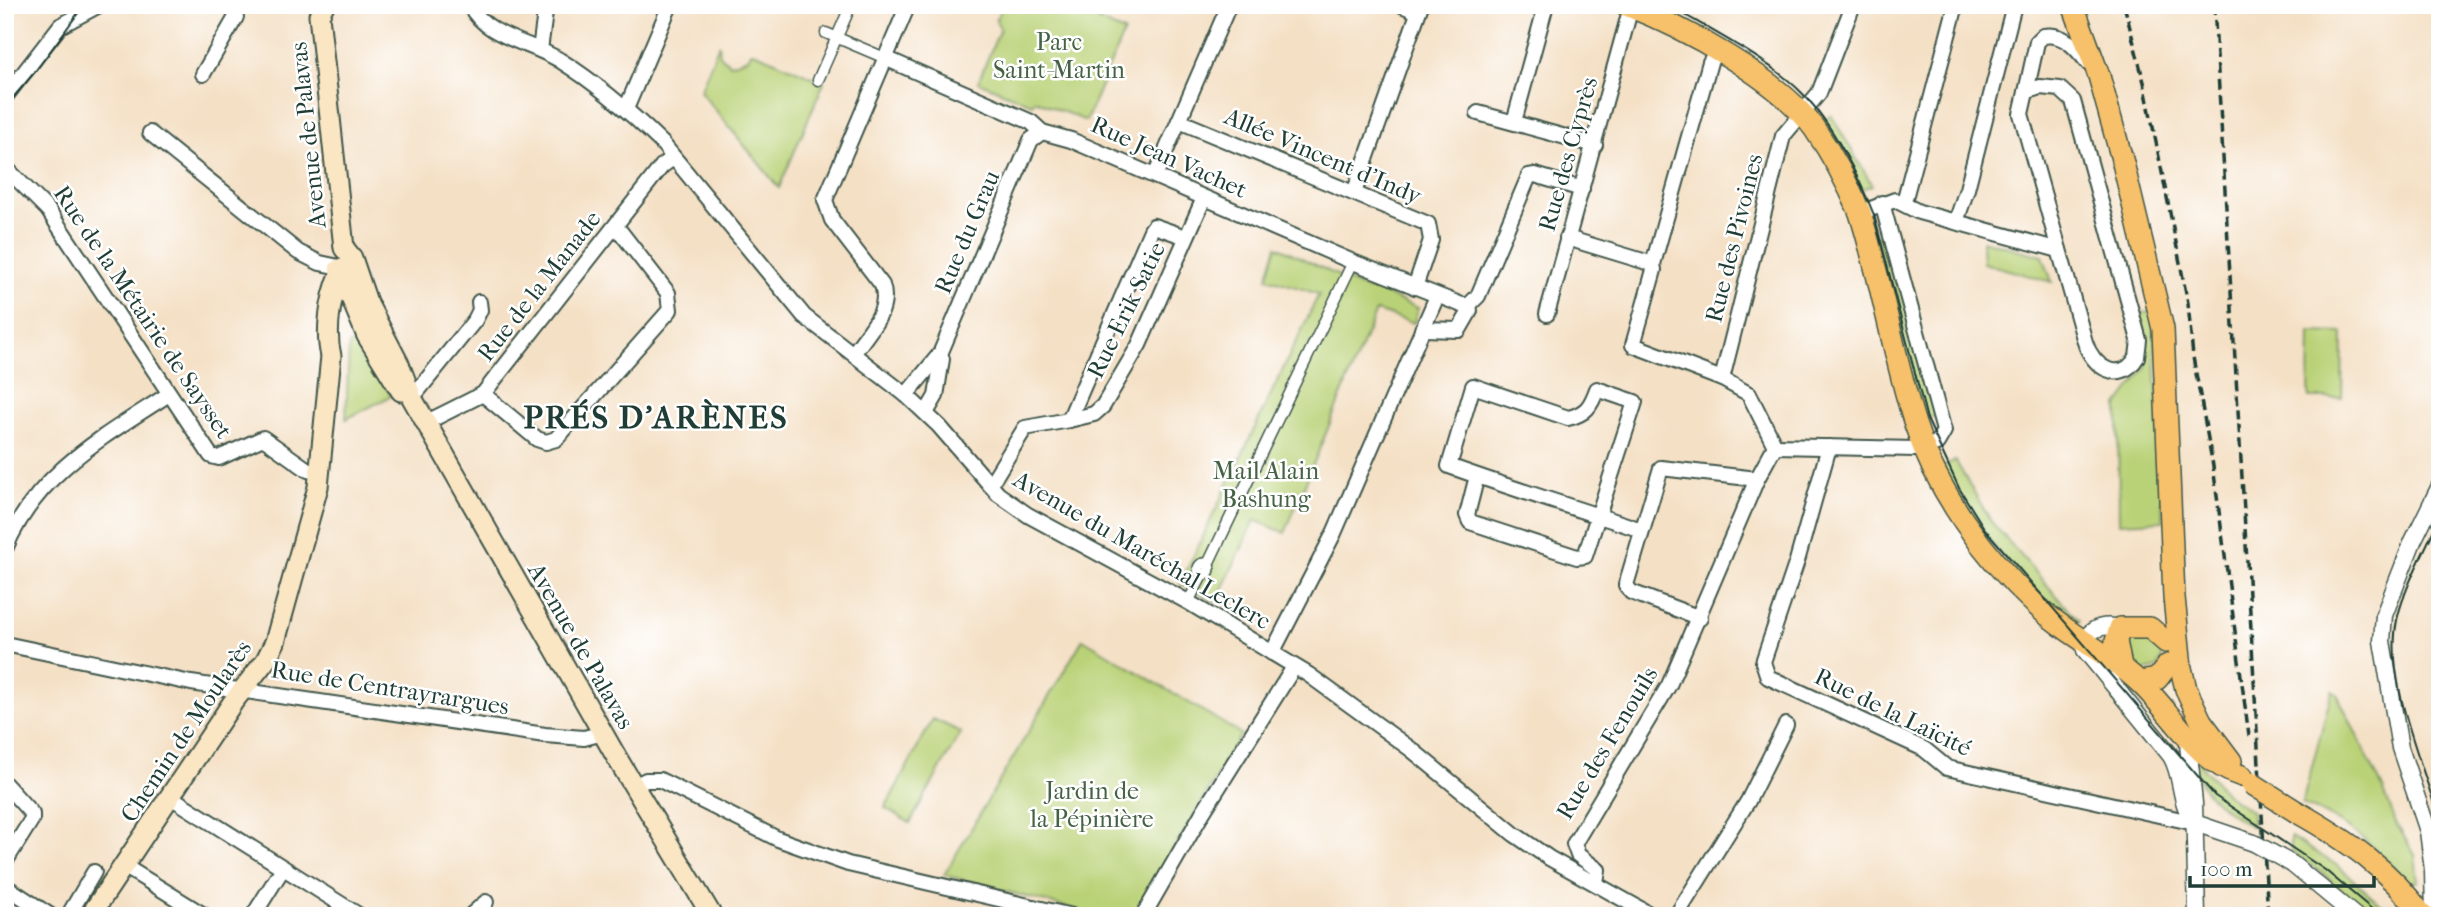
<svg xmlns="http://www.w3.org/2000/svg" width="2445" height="921" font-family="'IM FELL French Canon',serif">
<style>
.green{fill:#bad277;stroke:#6c8856;stroke-width:2}
.lines{fill:none;stroke-linecap:round;stroke-linejoin:round}
.pedestrian-casing{stroke:#3f554a;stroke-width:13}
.minor-casing{stroke:#3f554a;stroke-width:18}
.tertiary-casing{stroke:#3f554a;stroke-width:19}
.secondary-casing{stroke:#3f554a;stroke-width:23}
.primary-casing{stroke:#3f554a;stroke-width:24}
.pedestrian{stroke:#fff;stroke-width:10}
.minor{stroke:#fff;stroke-width:14}
.tertiary{stroke:#fff;stroke-width:16}
.secondary{stroke:#fbe6c4;stroke-width:19}
.primary{stroke:#f6c16b;stroke-width:21}
.tram{stroke:#1f3d34;stroke-width:2}
.rail{stroke:#1f3d34;stroke-width:3.5;stroke-dasharray:10 5;stroke-linecap:butt}
.tertiary-bridge-casing{stroke:#3f554a;stroke-width:19;stroke-linecap:butt}
.primary-bridge-casing{stroke:#3f554a;stroke-width:24;stroke-linecap:butt}
.tertiary-bridge{stroke:#fff;stroke-width:16}
.primary-bridge{stroke:#f6c16b;stroke-width:21}
.labels{text-anchor:middle;stroke-width:5;stroke-linejoin:round;paint-order:stroke}
.park-label{font-size:24px;fill:#466245;stroke:#fff}
.street-label{font-size:24px;fill:#1f3d34;stroke:#fff}
.district-label{font-size:32px;font-weight:bold;letter-spacing:2px;fill:#1f3d34;stroke:#fff}
</style>
<rect width="100%" height="100%" fill="#fff"/>
<filter id="ink" filterUnits="userSpaceOnUse"><feTurbulence type="fractalNoise" baseFrequency=".0143" numOctaves="2"/><feDisplacementMap in="SourceGraphic" scale="14" xChannelSelector="R" yChannelSelector="G"/><feConvolveMatrix kernelMatrix="1 2 1 2 8 2 1 2 1" color-interpolation-filters="sRGB"/></filter>
<filter id="wash" filterUnits="userSpaceOnUse"><feTurbulence type="fractalNoise" baseFrequency=".00686" numOctaves="4" result="noise"/><feDisplacementMap in="SourceGraphic" scale="28" xChannelSelector="R" yChannelSelector="G"/><feGaussianBlur stdDeviation="1.57" result="paint"/><feColorMatrix in="noise" values="0 0 0 0 0 0 0 0 0 0 0 0 0 0 0 0 0 1.4 0 .05"/><feComposite in="paint" operator="in"/></filter>
<g filter="url(#wash)">
<rect width="100%" height="100%" fill="#f4e0c5"/>
<g class="green">
<polygon points="1002,5 1106,5 1099,21 1124,32 1086,121 1035,100 1032,104 978,82 1000,29 996,20"/>
<polygon points="719,44 720,55 730,64 748,58 752,51 824,82 779,188 700,91"/>
<polygon points="1831,115 1872,185 1857,191 1820,125"/>
<polygon points="1888,233 1937,415 1922,421 1876,236"/>
<polygon points="1982,240 2043,256 2052,282 1983,263"/>
<polygon points="1277,246 1367,290 1369,287 1418,308 1414,323 1376,311 1285,533 1255,520 1216,602 1180,584 1319,294 1267,278"/>
<polygon points="2140,312 2153,312 2163,521 2119,523 2118,405 2146,367"/>
<polygon points="2310,332 2343,333 2342,398 2309,398"/>
<polygon points="359,341 391,396 346,419 349,345"/>
<path d="M1955,460L1992,523L2079,621L2074,625C2013,580 1980,531 1942,467Z"/>
<polygon points="2140,632 2161,646 2162,657 2158,668 2143,672 2127,660 2123,644 2129,636"/>
<polygon points="1083,639 1241,734 1135,916 1099,916 944,875"/>
<path d="M2332,691L2337,694L2383,789L2397,825L2415,855L2418,882H2408C2374,846 2349,822 2302,804Z"/>
<polygon points="933,719 961,732 910,823 885,808"/>
<path d="M2193,756L2226,794L2252,812V827C2221,807 2198,796 2193,756Z"/>
<polygon points="2291,837 2338,866 2394,916 2371,916 2326,876 2291,851"/>
</g>
</g>
<g filter="url(#ink)">
<g class="lines">
<defs>
<g id="pedestrian">
<polyline points="826,33 885,58"/>
<polyline points="818,80 851,5"/>
<circle cx="1204" cy="569" r="5.5"/>
<polyline points="1208,564 1353,262"/>
<polyline points="1188,602 1203,574"/>
</g>
<g id="minor">
<path d="M470,5C486,38 532,42 561,61C598,84 631,113 662,143L804,316L906,395L939,426L998,494L1028,515L1188,602L1309,675L1412,750L1514,834L1549,858L1653,916"/>
<polyline points="1402,5 1418,12"/>
<polyline points="540,50 546,5"/>
<polyline points="1717,50 1710,62 1653,264 1654,270 1633,345 1722,379 1749,394 1775,446"/>
<polyline points="885,58 1031,122 1042,132 1071,140 1353,262 1462,305 1469,305 1478,296 1529,176 1535,175 1582,189"/>
<polyline points="203,74 236,17 233,5"/>
<path d="M2040,87L2060,89L2073,101L2139,340L2137,357C2120,386 2092,366 2085,342L2021,114L2026,92Z"/>
<path d="M2026,92L2037,42L2043,36C2064,32 2077,49 2089,64"/>
<polyline points="5,97 60,26 99,5"/>
<polyline points="626,109 670,5"/>
<polyline points="1478,113 1595,145"/>
<polyline points="1179,121 1428,224 1431,240 1415,287"/>
<polyline points="1514,122 1546,5"/>
<polyline points="150,133 298,252 320,263 339,267"/>
<polyline points="5,167 48,210 211,456 219,458 263,438 308,470 320,472"/>
<polyline points="1155,176 1229,5"/>
<polyline points="1354,193 1421,5"/>
<polyline points="1904,202 1956,5"/>
<polyline points="1860,213 1895,200 1919,212 2059,250"/>
<polyline points="1956,222 1967,189 2014,5"/>
<polyline points="1567,238 1653,264"/>
<polyline points="1547,314 1631,7"/>
<polyline points="1422,329 1459,330 1470,311 1469,305"/>
<path d="M854,353C868,331 891,312 882,285L832,220L825,200L908,5"/>
<polyline points="1722,379 1783,136 1819,93 1853,5"/>
<polyline points="483,394 537,439 546,442 556,439 670,310 668,293 616,226"/>
<polyline points="906,395 940,354 1031,140 1042,132"/>
<polyline points="412,398 475,320 480,310 479,302"/>
<polyline points="926,413 936,396 942,359 940,354"/>
<polyline points="1069,420 1094,414 1103,406 1139,345 1204,198"/>
<polyline points="425,423 483,394 662,166 673,158"/>
<polyline points="1775,446 1916,449 1937,443 1944,431 1882,203"/>
<polyline points="1829,447 1797,561 1763,662 1768,677 1924,749 1947,768 2195,823"/>
<path d="M1477,476L1467,515L1470,522L1577,557L1585,556L1635,402L1597,389C1591,406 1586,414 1568,418L1473,386L1449,466C1513,489 1578,509 1642,530"/>
<polyline points="990,485 1025,428 1069,420 1151,230 1154,226 1186,237"/>
<path d="M5,549C37,472 102,438 169,394"/>
<polyline points="1700,618 1631,592 1626,585 1661,468 1757,479"/>
<polyline points="5,644 191,683 545,735 584,738 603,733"/>
<polyline points="1272,653 1334,533 1437,296"/>
<polyline points="5,784 32,814 32,819 5,862"/>
<polyline points="634,786 646,780 660,780 778,839 848,864 1072,916"/>
<polyline points="169,796 360,916"/>
<polyline points="124,866 205,916"/>
<polyline points="1596,883 1598,870 1578,855 1574,844 1669,685 1757,479 1775,446"/>
<polyline points="5,886 51,916"/>
<polyline points="68,916 94,872"/>
<polyline points="253,916 283,868"/>
<polyline points="470,916 486,902"/>
<polyline points="1143,916 1203,812 1294,667"/>
<polyline points="1676,916 1748,801 1786,725"/>
</g>
<g id="tertiary">
<path d="M2120,628C2104,624 2092,627 2084,641L2085,650L2171,756C2184,778 2178,803 2195,823"/>
<polyline points="2187,734 2194,803 2197,916"/>
<polyline points="2195,823 2254,843"/>
<polyline points="2292,864 2355,916"/>
<polyline points="2434,916 2433,870 2428,831 2400,748 2382,641 2384,615 2413,541 2440,486"/>
</g>
<g id="secondary">
<polyline points="324,5 319,15 344,248 352,258 367,302 399,364 412,398 617,758 712,916"/>
<polyline points="339,269 367,336 401,391"/>
<path d="M90,916L233,702L266,660L275,642L318,487L331,356C325,332 330,298 340,275"/>
</g>
<g id="primary">
<path d="M1626,5C1683,27 1778,78 1814,128C1832,154 1848,184 1860,213C1882,282 1893,355 1915,424C1937,491 1983,556 2035,604C2066,634 2105,651 2137,680C2171,710 2196,762 2242,776"/>
<polyline points="2073,5 2099,76 2123,163 2163,329 2174,597 2181,668 2186,689 2201,721 2231,761"/>
<polyline points="2121,666 2116,641 2120,628 2150,628 2166,642"/>
<polyline points="2140,682 2157,679 2168,665"/>
<path d="M2297,812C2347,840 2389,869 2423,916"/>
</g>
</defs>
<use href="#pedestrian" class="pedestrian-casing"/>
<use href="#minor" class="minor-casing"/>
<use href="#tertiary" class="tertiary-casing"/>
<use href="#secondary" class="secondary-casing"/>
<use href="#primary" class="primary-casing"/>
<use href="#pedestrian" class="pedestrian"/>
<use href="#minor" class="minor"/>
<use href="#tertiary" class="tertiary"/>
<use href="#secondary" class="secondary"/>
<use href="#primary" class="primary"/>
<g class="tram">
<path d="M1668,5C1708,29 1772,61 1803,94C1832,123 1859,177 1874,215L1927,419L1959,488L1984,528L2215,796L2325,870L2380,916"/>
<polyline points="5,107 35,72 84,5"/>
<path d="M2440,516C2426,549 2405,585 2397,620C2384,680 2424,766 2440,823"/>
<polyline points="2438,916 2440,906"/>
</g>
<g class="rail">
<polyline points="2124,5 2144,82 2188,303 2193,357 2213,466 2249,736"/>
<polyline points="2214,5 2268,916"/>
</g>
<defs>
<polyline id="tertiary-bridge" points="2254,843 2292,864"/>
<polyline id="primary-bridge" points="2251,783 2297,812"/>
</defs>
<use href="#tertiary-bridge" class="tertiary-bridge-casing"/>
<use href="#primary-bridge" class="primary-bridge-casing"/>
<use href="#tertiary-bridge" class="tertiary-bridge"/>
<use href="#primary-bridge" class="primary-bridge"/>
</g>
</g>
<g class="labels">
<g class="park-label">
<text x="1059" y="50">Parc<tspan x="1059" dy="28">Saint-Martin</tspan></text>
<text x="1266" y="479">Mail Alain<tspan x="1266" dy="28">Bashung</tspan></text>
<text x="1092" y="799">Jardin de<tspan x="1092" dy="28">la Pépinière</tspan></text>
</g>
<g class="street-label">
<text transform="translate(308 135) rotate(-96)" y="8">Avenue de Palavas</text>
<text transform="translate(1568 154) rotate(-74)" y="8">Rue des Cyprès</text>
<text transform="translate(1323 156) rotate(23)" y="8">Allée Vincent d'Indy</text>
<text transform="translate(1169 157) rotate(24)" y="8">Rue Jean Vachet</text>
<text transform="translate(967 232) rotate(-67)" y="8">Rue du Grau</text>
<text transform="translate(1734 238) rotate(-76)" y="8">Rue des Pivoines</text>
<text transform="translate(539 286) rotate(-52)" y="8">Rue de la Manade</text>
<text transform="translate(1126 310) rotate(-64)" y="8">Rue Erik Satie</text>
<text transform="translate(143 312) rotate(56)" y="8">Rue de la Métairie de Saysset</text>
<text transform="translate(1142 550) rotate(30)" y="8">Avenue du Maréchal Leclerc</text>
<text transform="translate(581 646) rotate(60)" y="8">Avenue de Palavas</text>
<text transform="translate(390 688) rotate(9)" y="8">Rue de Centrayrargues</text>
<text transform="translate(1893 712) rotate(26)" y="8">Rue de la Laïcité</text>
<text transform="translate(186 731) rotate(-56)" y="8">Chemin de Moularès</text>
<text transform="translate(1607 743) rotate(-59)" y="8">Rue des Fenouils</text>
</g>
<g class="district-label">
<text x="656" y="428">PRÉS D'ARÈNES</text>
</g>
</g>
<rect width="2445" height="921" fill="none" stroke="#fff" stroke-width="28"/>
<path d="M2190 876v10h184v-10" fill="none" stroke="#1f3d34" stroke-width="3.5"/>
<text x="2200" y="876" font-size="21" fill="#1f3d34" stroke="#ffffff" stroke-width="5" paint-order="stroke">100 m</text>
</svg>
